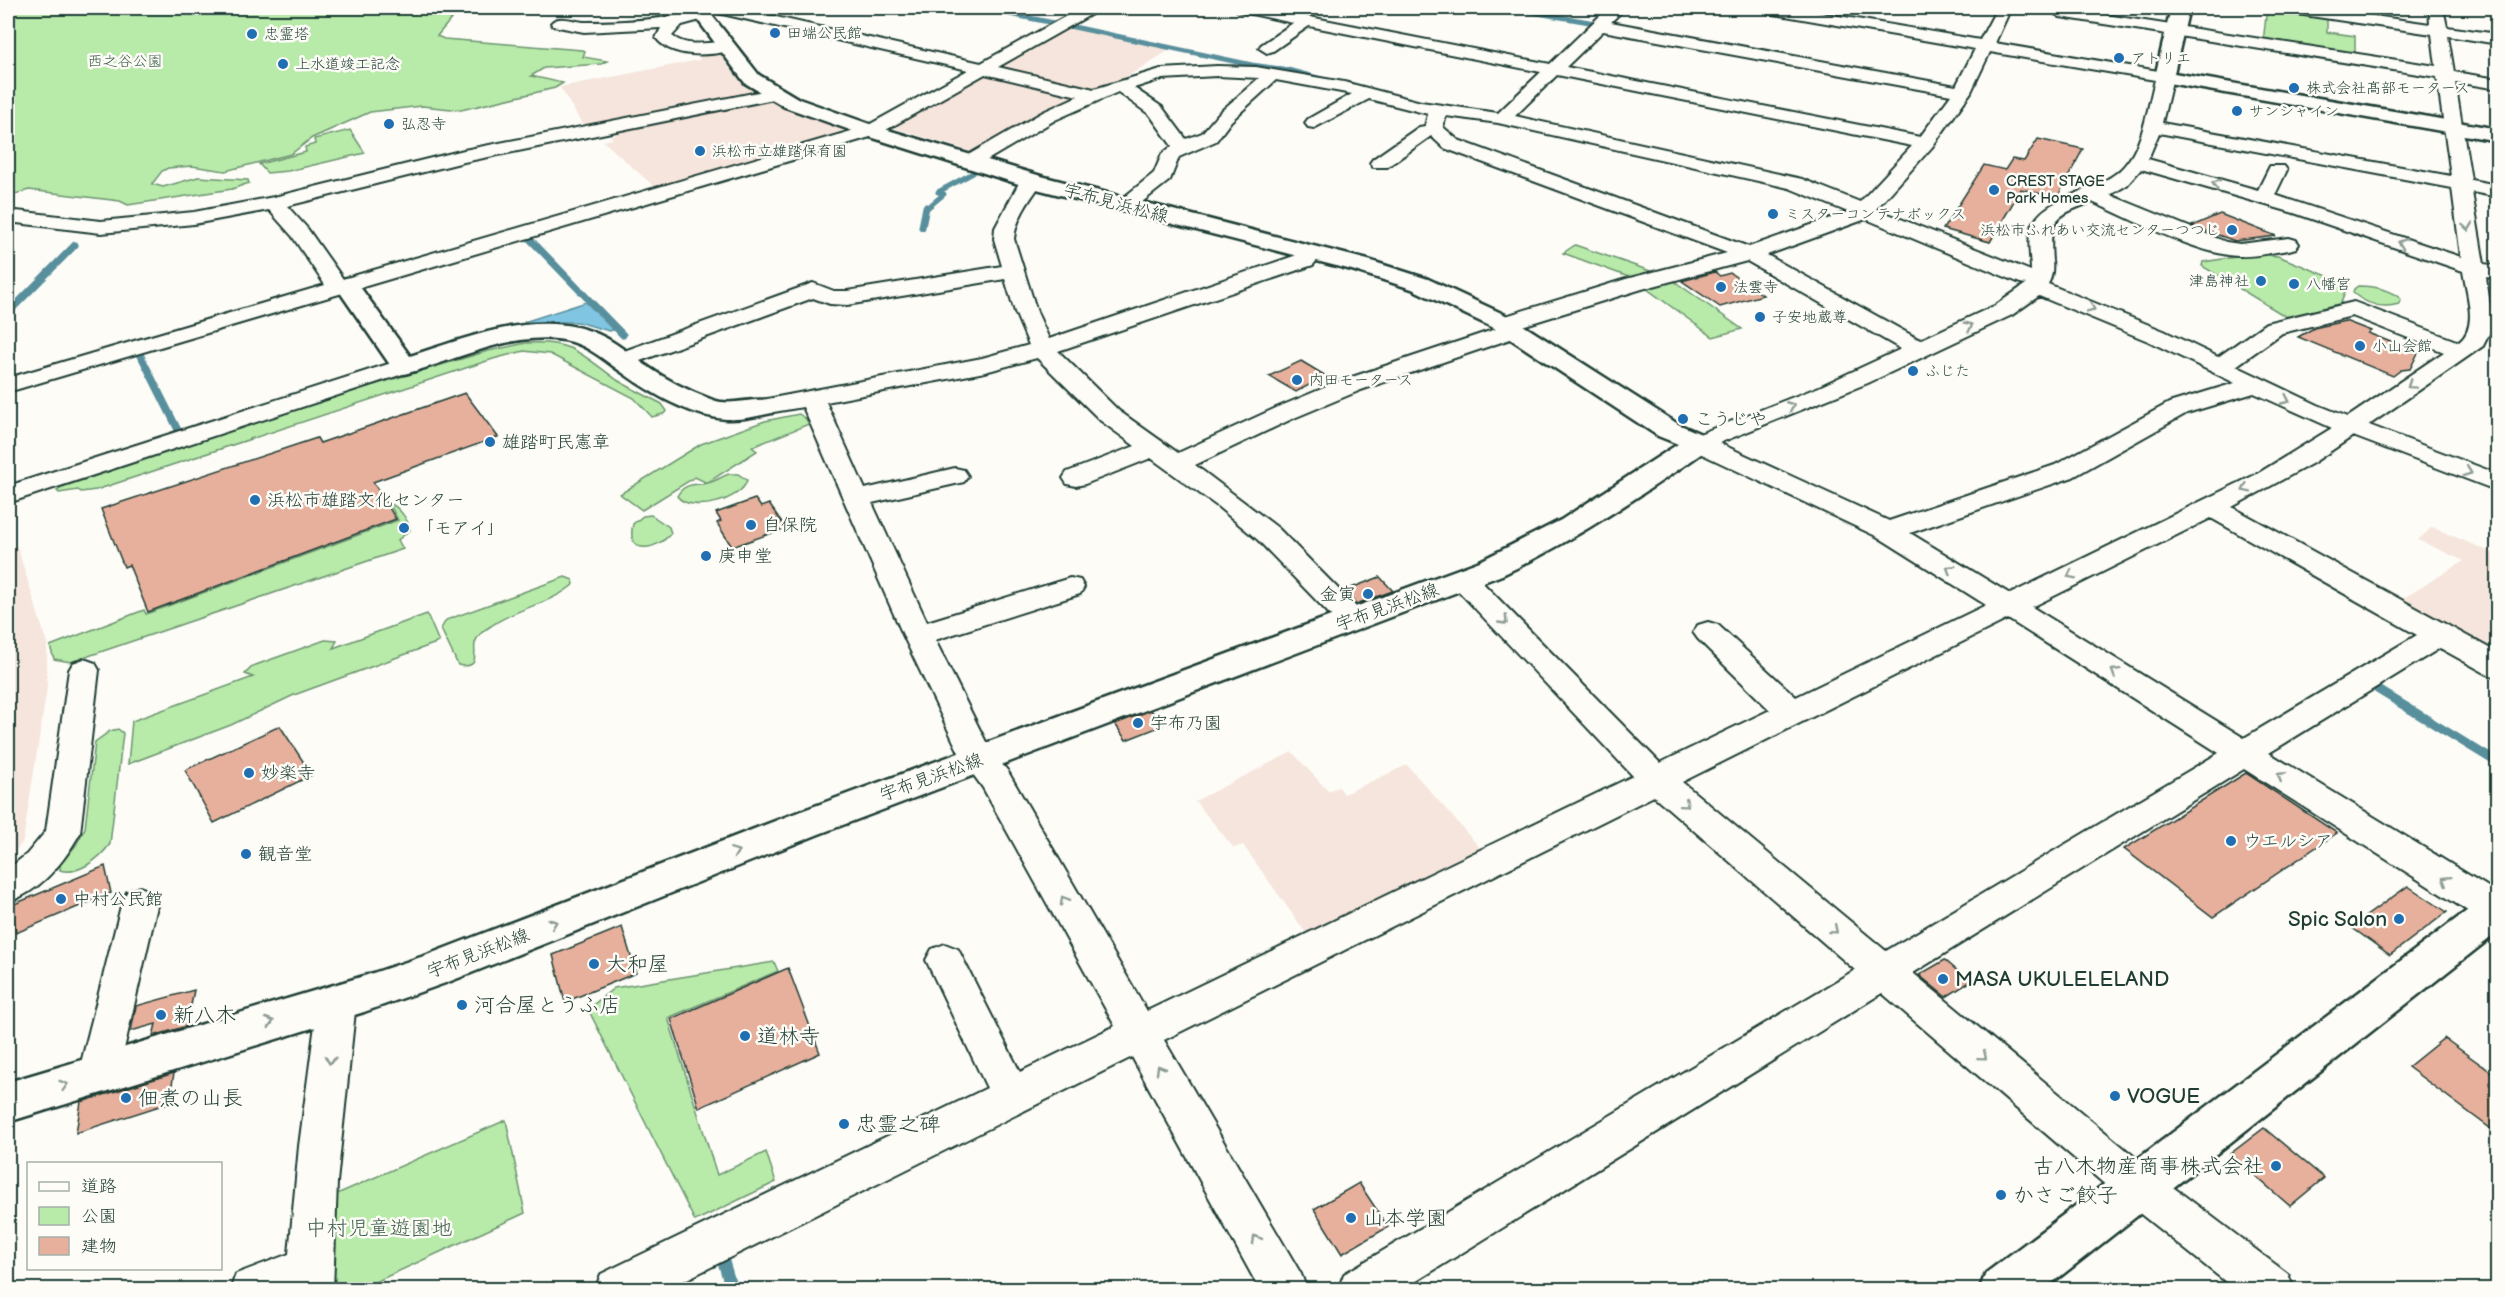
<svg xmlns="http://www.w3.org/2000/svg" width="2505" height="1297" font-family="'Balsamiq Sans','Klee One',sans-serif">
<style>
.built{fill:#f6e5dc}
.green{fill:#b8eaaa;stroke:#6c946f;stroke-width:1.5}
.water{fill:#80c5e1;stroke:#598f9c;stroke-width:1.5}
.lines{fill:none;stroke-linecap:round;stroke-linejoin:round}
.stream-far3{stroke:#598f9c;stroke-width:5}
.stream-far2{stroke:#598f9c;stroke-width:7}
.stream-far1{stroke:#598f9c;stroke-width:9}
.stream{stroke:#598f9c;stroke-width:12}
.building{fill:#e6b09c;stroke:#1f3d34;stroke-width:1.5}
.minor-casing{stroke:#1f3d34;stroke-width:4}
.tertiary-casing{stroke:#1f3d34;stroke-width:5}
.secondary-casing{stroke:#1f3d34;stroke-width:5}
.minor{fill:#fdfcf7;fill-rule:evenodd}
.tertiary{fill:#fdfcf7;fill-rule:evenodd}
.secondary{fill:#fdfcf7;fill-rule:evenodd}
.oneway{stroke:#8e9c96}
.poi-dot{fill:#1f6fb2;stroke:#fdfcf7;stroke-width:2}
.labels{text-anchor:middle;stroke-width:5;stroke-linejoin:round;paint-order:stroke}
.far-poi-label{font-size:15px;fill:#1f3d34;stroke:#fdfcf7;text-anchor:start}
.far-park-label{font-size:15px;fill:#3e604c;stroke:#fdfcf7}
.street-label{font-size:18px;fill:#1f3d34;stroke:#fdfcf7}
.poi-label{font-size:18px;fill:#1f3d34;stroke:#fdfcf7;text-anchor:start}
.near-poi-label{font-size:21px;fill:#1f3d34;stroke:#fdfcf7;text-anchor:start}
.near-park-label{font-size:21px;fill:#3e604c;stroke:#fdfcf7}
</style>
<rect width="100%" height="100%" fill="#fdfcf7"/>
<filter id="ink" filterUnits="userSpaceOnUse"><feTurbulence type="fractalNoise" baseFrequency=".0167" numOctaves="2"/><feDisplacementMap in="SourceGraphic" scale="12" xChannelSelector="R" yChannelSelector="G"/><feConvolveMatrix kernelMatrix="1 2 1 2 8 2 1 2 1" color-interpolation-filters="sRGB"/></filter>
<g filter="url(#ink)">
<g class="built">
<polygon points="1066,27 1171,49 1114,85 1093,91 998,69 997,65"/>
<polygon points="717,50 741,81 759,95 585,129 560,87 699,60 702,53"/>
<polygon points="984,72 1084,95 983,151 969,151 891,127"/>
<polygon points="768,100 843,128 840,135 657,189 603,141 613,139 610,136 617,134 613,130"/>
<polygon points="2432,527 2497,555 2497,662 2394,604 2464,561 2418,540"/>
<polygon points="17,546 47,643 47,688 23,841 8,861 8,550"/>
<polygon points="1292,752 1328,791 1339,787 1344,794 1407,765 1480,848 1306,933 1243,845 1234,848 1195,801"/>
</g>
<g class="green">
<polygon points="8,8 469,8 457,12 437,36 444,39 582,50 585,51 583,57 607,61 601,64 544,68 531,76 563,83 555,88 461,110 422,106 370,112 312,138 291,154 225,171 192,166 168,168 162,171 152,184 163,187 198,177 248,180 249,183 232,189 128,205 120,201 29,190 8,196"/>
<polygon points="2267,8 2327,15 2327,32 2355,36 2355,57 2263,42"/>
<polygon points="350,130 365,153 288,171 267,173 259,164 306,152 305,147 315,144 314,139"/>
<polygon points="1575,245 1656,273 1634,279 1563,253"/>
<polygon points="2256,254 2278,256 2340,281 2346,290 2339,308 2295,318 2285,316 2202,266 2203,262"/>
<polygon points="1671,279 1742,329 1713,337 1643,286"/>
<path d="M2358,286C2373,286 2389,289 2401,299L2399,304C2382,309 2366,304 2353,293L2354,289Z"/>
<path d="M526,343C573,340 582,355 617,380C632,389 647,396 662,404L667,411L663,414L652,417L634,398L550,354L524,351L493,359L96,490L81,492L78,490L59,493L57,491L65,486L360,389L488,351Z"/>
<polygon points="799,414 806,419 809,424 752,447 757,451 707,483 695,477 642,510 620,494 701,444 765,421"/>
<path d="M729,474H738L747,480C742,501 690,514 677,496C686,480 698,487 711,482C717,480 723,476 729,474Z"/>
<path d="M389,503C399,507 408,519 410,530L398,540L403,549L71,662L54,659L50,646L144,610L146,614L398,520Z"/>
<path d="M651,515L669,527L671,533C657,551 625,556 633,524L643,516Z"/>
<path d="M565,577L573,580L574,584C550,605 517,607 491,626C484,630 477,635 475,643C473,653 481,670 458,665L441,629L446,620Z"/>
<polygon points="427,614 439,642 294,695 231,725 128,764 132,721 253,677 245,674 253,666 325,640 337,641 333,648"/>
<path d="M118,729L123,733L110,844C100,858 78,876 60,870V865L76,845L85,828L95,742L110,731Z"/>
<polygon points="774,962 778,971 668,1018 717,1175 766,1152 776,1182 695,1221 588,1009 614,988"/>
<polygon points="506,1120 525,1213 360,1289 329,1290 330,1197"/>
</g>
<polygon class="water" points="586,302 613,330 609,331 578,322 524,322"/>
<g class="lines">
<g class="stream-far3">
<polyline points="980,8 1054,23"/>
<polyline points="1508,8 1595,23"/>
<polyline points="1069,26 1252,65 1288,70 1325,80"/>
<polyline points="926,209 944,194 938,192 973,173"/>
</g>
<g class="stream-far2">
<polyline points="922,227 926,207"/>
<polyline points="529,238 623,335"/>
<polyline points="8,313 75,245"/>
<polyline points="139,352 179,432"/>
</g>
<polyline class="stream-far1" points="2377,689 2498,763"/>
<polyline class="stream" points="722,1257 732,1290"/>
</g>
<g class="building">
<polygon points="2038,139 2083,149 2057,198 2021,189 1990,242 1943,229 1984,165 2005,170 2012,159 2024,161"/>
<polygon points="2220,214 2276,236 2235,241 2192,226"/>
<polygon points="1715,272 1720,276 1730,273 1763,295 1720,307 1682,281"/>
<polygon points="2345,321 2371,331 2368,333 2418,353 2410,369 2401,370 2393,376 2298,337 2314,328"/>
<polygon points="1301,361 1326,376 1296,392 1269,376"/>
<polygon points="465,393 498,437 373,482 396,519 148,612 129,565 124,567 101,509 317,438 320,443"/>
<polygon points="755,499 761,507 769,504 786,528 732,547 717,523 721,521 716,513"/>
<polygon points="1380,577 1393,591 1356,604 1343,591"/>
<polygon points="1151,710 1162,726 1126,740 1115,724"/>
<polygon points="280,726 312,775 214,823 185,770"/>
<polygon points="2246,773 2337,833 2213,917 2124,849"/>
<polygon points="105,866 111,893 16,933 12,905"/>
<polygon points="2408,886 2447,912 2390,955 2351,927"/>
<polygon points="622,927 636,973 565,1002 553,955"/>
<polygon points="1945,960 1970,982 1946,997 1919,975"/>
<polygon points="788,968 820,1053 699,1108 671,1019"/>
<polygon points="194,990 187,1026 153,1036 156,1024 131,1031 136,1006"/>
<polygon points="2444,1038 2498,1077 2498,1134 2408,1067"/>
<polygon points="174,1073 169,1103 76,1133 81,1102"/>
<polygon points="2264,1128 2324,1178 2290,1206 2230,1154"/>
<polygon points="1359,1183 1388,1227 1342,1254 1314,1209"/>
</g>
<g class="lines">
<defs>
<g id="minor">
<path d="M711,8H736L981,63L1081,8H1099L1097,11L998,67L1094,89L1161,69L1217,66L1256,67L1344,82L1421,102L1498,113L1541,72L1309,26L1273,51L1267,53L1259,48L1261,45L1293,23L1238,11L1235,8H1264L1550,64L1607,9L1614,8L1621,12L1611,22L1956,86L1975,49L1768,13L1760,8H1792L1980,40L1997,8H2011L1995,43L2170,73L2173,77L2162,123L2451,176L2437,77L2060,17L2052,12L2054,9L2061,8L2436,66L2432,34L2290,13L2282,8H2318L2430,24L2429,8H2443L2447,27L2498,34V44L2448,36L2454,72L2498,79V89L2455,82L2471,180L2498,185V197L2472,192L2484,264L2498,266V279L2486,277L2493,326L2483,346L2369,425L2498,474V491L2353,436L2313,463L2232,507L2498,653V677L2487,674L2440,648L2269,753L2498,893V927L2485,922L2244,769L1913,973L2153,1172L2288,1274L2294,1290H2236L2123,1200L1882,993L1402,1290H1338L1344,1274L1855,970L1654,796L1164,1040L1301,1274L1307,1290H1260L1132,1057L665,1290H595L601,1274L987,1088L926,960L932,949L945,944L958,949L1020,1072L1115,1026L983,788L962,759L903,635L803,407L762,414L753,412L750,407L753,402L762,400L982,358L1029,345L1015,312L1005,279L847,305L830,304L813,298L629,365L621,367L613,365L609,360L613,355L813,283L834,291H847L1002,266L994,239L995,228L1020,181L1033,175L1040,177L1043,181C1031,198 1016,217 1014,239L1037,312L1049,339L1297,255C1305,248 1309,246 1319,249L1323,253L1313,265L1058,351L1119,411L1178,453L1276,408L1343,380L1496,329L1493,324L1496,319L1626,279L1727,253L1444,148L1431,136L1387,167H1373L1370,163L1373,159L1419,127L1425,126L1428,114L1369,99L1314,128L1308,127L1305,123L1308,119L1352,94L1276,80L1231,121L1216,141L1179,157L1170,180L1132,210H1118L1115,206L1118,202L1154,173L1162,154L1172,146L1150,115L1118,92L1055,120L977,166H963L960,162L963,158L1043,112L1078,96L985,74L877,135L8,392V378L325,285L292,236L269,210L194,224L101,233L8,222V210L101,221L194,212L274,197L464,150L774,89L780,90L783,94L780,98L774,99L464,162L287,206L307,228L343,279L865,127L968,70L718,13L713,11ZM1603,31L1951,95L1920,137L1566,67ZM1990,52L2155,80C2147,109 2144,144 2124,166C2100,194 2035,195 2030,234C2028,247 2031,259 2031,271L1876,209L1932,147L1971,92ZM1557,75L1912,146L1860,202L1802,179L1515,116ZM1217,76L1259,78L1219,113L1202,133L1186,139L1162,107L1134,88L1162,79ZM1446,116L1498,123L1789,188L1848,212L1749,247L1458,140L1443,127ZM2159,133L2452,188L2461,257L2275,195L2287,170L2284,166H2270L2258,190L2148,159ZM2141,169L2294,213L2463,271C2466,293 2479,327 2459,342L2354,302L2266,323L2218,357L2164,331L2048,284C2052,277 2053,269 2052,261C2049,220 2053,216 2092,202C2129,218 2199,255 2239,256C2255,257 2273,252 2289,250L2296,248L2299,244L2296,240L2289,238L2240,244L2226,242L2110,195L2127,185ZM1866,219L2020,283L2026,284L1996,305L1920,340L1767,255ZM1747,261L1901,349L1819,387L1689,438L1685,443L1689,448L1878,537L1986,605L1796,697L1718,625L1708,622L1698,625L1693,632L1698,639L1770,710L1660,763L1473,573L1463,570L1453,573L1449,579L1453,585L1633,776L1147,1011L1007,770L991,752L935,640L1080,594L1084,587L1080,580L1070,578L927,622L872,503L964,482L968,476L964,470L955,468L865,489L826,402L985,372L1037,358L1101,421L1135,446L1067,472L1063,478L1067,484L1076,486L1085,484L1151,458L1217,506L1258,540L1342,627L1352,630L1362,627L1367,620L1362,613L1278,528L1195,465L1294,418L1361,390L1522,335L1525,330L1522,326L1642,289ZM2039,296L2148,341L2235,383L2169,403L2055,465L1889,521L1719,443L1868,383L2012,315ZM2352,316L2444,352L2348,417L2318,405L2236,366L2282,333ZM2254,393L2332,428L2257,474L2010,594L1910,533L2073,477L2187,413ZM2211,518L2417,635L2244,738L2032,607ZM2008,619L2219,753L1886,951L1682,782Z"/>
<path d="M702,10L710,15L708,18L682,25L672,36C692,51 712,38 733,44L735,47L733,50C710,56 672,59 656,38L661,28L584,32L553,26L551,23C559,14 575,22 586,22C625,22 664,20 702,10Z"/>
<polygon points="404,359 412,361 416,366 412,371 8,503 8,486"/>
<path d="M84,659L95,663L99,670L80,833C64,862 41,891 8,902V869L27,854L46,831L69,670L73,663Z"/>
<polygon points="140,887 153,892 158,902 118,1075 112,1088 98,1093 84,1088 78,1075 122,902 127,892"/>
<polygon points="337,986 350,990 356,1002 337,1182 333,1290 230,1290 236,1274 289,1254 299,1146 318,1002 324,990"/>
</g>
<g id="tertiary">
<polygon points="2171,8 2189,8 2174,73 2498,129 2498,141 2157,81 2155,77"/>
<path d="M347,278L355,280L410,356C469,337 546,305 606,338C619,345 631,355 644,364C665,379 688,391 713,400C733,407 752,396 772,401L775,407L772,413C757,416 741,420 726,419C690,416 652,394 623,373C604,360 587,344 564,340C510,331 455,361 404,374L395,372L335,285L339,280Z"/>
<polygon points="2498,893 2498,932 2043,1290 1979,1290 1986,1273 2484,898"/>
</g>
<path id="secondary" d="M689,8H706L759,75L799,99L878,127L1041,176L1368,260L1428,279L1512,318L1678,424L1708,437L1712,443L1708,449C1642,495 1575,540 1502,575L819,834L451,981L364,1012L8,1122V1082L364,976L427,955L793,814L1480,561L1561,520L1678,444L1658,436L1494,328L1412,289L1352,270L1025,186L864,135L785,107L745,83Z"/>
</defs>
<use href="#minor" class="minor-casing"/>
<use href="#tertiary" class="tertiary-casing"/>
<use href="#secondary" class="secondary-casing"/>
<use href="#minor" class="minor"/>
<use href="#tertiary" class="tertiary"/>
<use href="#secondary" class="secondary"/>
</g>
<defs><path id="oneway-chevron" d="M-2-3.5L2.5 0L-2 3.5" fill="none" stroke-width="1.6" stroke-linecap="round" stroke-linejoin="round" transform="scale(1.5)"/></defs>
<g class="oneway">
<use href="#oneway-chevron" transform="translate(2216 184) rotate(-164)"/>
<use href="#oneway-chevron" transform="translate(2468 227) rotate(82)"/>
<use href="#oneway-chevron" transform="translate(2402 243) rotate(-161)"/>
<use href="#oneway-chevron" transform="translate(2091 308) rotate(23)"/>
<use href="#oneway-chevron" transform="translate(1969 326) rotate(-25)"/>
<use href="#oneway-chevron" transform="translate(2411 385) rotate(146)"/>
<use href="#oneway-chevron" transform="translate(2286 400) rotate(25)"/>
<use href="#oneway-chevron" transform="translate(1791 406) rotate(-22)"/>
<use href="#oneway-chevron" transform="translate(2468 472) rotate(21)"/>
<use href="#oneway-chevron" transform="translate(2246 489) rotate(154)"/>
<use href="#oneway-chevron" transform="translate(1950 569) rotate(-148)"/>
<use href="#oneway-chevron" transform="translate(2071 575) rotate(154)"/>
<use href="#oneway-chevron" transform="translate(1504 621) rotate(46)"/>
<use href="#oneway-chevron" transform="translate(2115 672) rotate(-148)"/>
<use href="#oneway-chevron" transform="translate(2281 776) rotate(-148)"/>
<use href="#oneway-chevron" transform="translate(1685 804) rotate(40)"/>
<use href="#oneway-chevron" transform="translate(735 852) rotate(-21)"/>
<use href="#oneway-chevron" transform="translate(2446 880) rotate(-148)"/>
<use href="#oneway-chevron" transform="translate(1064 900) rotate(-120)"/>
<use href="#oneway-chevron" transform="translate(553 923) rotate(-22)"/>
<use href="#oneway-chevron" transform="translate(1834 930) rotate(40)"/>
<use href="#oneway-chevron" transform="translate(270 1022) rotate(-17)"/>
<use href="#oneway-chevron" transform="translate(1983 1056) rotate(40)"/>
<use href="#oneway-chevron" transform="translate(330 1060) rotate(98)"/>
<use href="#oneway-chevron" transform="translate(1160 1069) rotate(-120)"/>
<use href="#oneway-chevron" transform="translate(64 1085) rotate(-17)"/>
<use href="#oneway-chevron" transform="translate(1256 1239) rotate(-120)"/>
</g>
</g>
<g class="poi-dot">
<circle cx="775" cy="33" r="6"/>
<circle cx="252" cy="34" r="6"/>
<circle cx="2119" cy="58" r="6"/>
<circle cx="283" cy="64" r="6"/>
<circle cx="2294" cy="88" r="6"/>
<circle cx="2237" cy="111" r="6"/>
<circle cx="389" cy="124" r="6"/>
<circle cx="700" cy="151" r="6"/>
<circle cx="1994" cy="190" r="6"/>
<circle cx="1773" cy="214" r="6"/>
<circle cx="2232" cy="230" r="6"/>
<circle cx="2261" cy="281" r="6"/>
<circle cx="2294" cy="284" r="6"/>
<circle cx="1721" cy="287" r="6"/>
<circle cx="1760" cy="317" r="6"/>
<circle cx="2360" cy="346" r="6"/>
<circle cx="1913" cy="371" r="6"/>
<circle cx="1297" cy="380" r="6"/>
<circle cx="1683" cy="419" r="6"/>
<circle cx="490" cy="442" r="6"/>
<circle cx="255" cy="500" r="6"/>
<circle cx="751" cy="525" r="6"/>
<circle cx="404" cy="528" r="6"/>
<circle cx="706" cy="556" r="6"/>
<circle cx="1368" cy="594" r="6"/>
<circle cx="1138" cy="723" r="6"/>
<circle cx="249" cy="773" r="6"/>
<circle cx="2231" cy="841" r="6"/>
<circle cx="246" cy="854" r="6"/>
<circle cx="61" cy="899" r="6"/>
<circle cx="2399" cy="919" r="6"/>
<circle cx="594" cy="964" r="6"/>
<circle cx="1943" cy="979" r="6"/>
<circle cx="462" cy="1005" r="6"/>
<circle cx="161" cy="1015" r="6"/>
<circle cx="745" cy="1036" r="6"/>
<circle cx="2115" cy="1096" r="6"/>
<circle cx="126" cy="1098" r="6"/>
<circle cx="844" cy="1124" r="6"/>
<circle cx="2276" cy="1166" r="6"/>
<circle cx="2001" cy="1195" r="6"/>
<circle cx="1351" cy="1218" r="6"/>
</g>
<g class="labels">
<g class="far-poi-label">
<text x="787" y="38">田端公民館</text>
<text x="264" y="39">忠霊塔</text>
<text x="2131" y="63">アトリエ</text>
<text x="295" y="69">上水道竣工記念</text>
<text x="2306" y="93">株式会社髙部モータース</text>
<text x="2249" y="116">サンシャイン</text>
<text x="401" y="129">弘忍寺</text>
<text x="712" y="156">浜松市立雄踏保育園</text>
<text x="2006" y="186">CREST STAGE<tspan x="2006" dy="17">Park Homes</tspan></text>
<text x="1785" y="219">ミスターコンテナボックス</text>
<text x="2220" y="235" text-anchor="end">浜松市ふれあい交流センターつつじ</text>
<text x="2249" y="286" text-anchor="end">津島神社</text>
<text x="2306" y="289">八幡宮</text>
<text x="1733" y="292">法雲寺</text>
<text x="1772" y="322">子安地蔵尊</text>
<text x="2372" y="351">小山会館</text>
<text x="1925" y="376">ふじた</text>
<text x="1309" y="385">内田モータース</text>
</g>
<g class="far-park-label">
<text x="125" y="66">西之谷公園</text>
</g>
<g class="street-label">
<text transform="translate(1116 203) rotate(15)" y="6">宇布見浜松線</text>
<text transform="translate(1387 607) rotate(-20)" y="6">宇布見浜松線</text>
<text transform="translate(931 777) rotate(-20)" y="6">宇布見浜松線</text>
<text transform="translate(478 953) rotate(-21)" y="6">宇布見浜松線</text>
</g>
<g class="poi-label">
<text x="1695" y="425">こうじや</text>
<text x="502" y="448">雄踏町民憲章</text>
<text x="267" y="506">浜松市雄踏文化センター</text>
<text x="763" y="531">自保院</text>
<text x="416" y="534">「モアイ」</text>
<text x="718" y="562">庚申堂</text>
<text x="1356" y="600" text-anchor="end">金寅</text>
<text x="1150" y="729">宇布乃園</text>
<text x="261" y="779">妙楽寺</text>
<text x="2243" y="847">ウエルシア</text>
<text x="258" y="860">観音堂</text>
<text x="73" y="905">中村公民館</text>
</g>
<g class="near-poi-label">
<text x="2387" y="926" text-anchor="end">Spic Salon</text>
<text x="606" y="971">大和屋</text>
<text x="1955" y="986">MASA UKULELELAND</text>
<text x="474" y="1012">河合屋とうふ店</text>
<text x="173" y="1022">新八木</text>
<text x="757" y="1043">道林寺</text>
<text x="2127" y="1103">VOGUE</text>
<text x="138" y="1105">佃煮の山長</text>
<text x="856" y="1131">忠霊之碑</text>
<text x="2264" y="1173" text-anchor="end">古八木物産商事株式会社</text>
<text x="2013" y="1202">かさご餃子</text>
<text x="1363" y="1225">山本学園</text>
</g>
<g class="near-park-label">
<text x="379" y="1235">中村児童遊園地</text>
</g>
</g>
<rect width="2505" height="1297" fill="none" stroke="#fdfcf7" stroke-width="30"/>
<rect x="15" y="15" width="2475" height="1267" fill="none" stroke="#1f3d34" stroke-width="2" filter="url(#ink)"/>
<rect x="27" y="1162" width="195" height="108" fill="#fdfcf7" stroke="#a4b0a9" stroke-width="1.5"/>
<rect x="39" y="1182" width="30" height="9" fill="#fdfcf7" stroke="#a4b0a9" stroke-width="1.5"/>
<text x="81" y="1192" font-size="18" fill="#1f3d34">道路</text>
<rect x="39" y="1207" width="30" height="18" fill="#b8eaaa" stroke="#a4b0a9" stroke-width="1.5"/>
<text x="81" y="1222" font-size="18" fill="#1f3d34">公園</text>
<rect x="39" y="1237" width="30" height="18" fill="#e6b09c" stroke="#a4b0a9" stroke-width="1.5"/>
<text x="81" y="1252" font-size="18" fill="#1f3d34">建物</text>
</svg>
